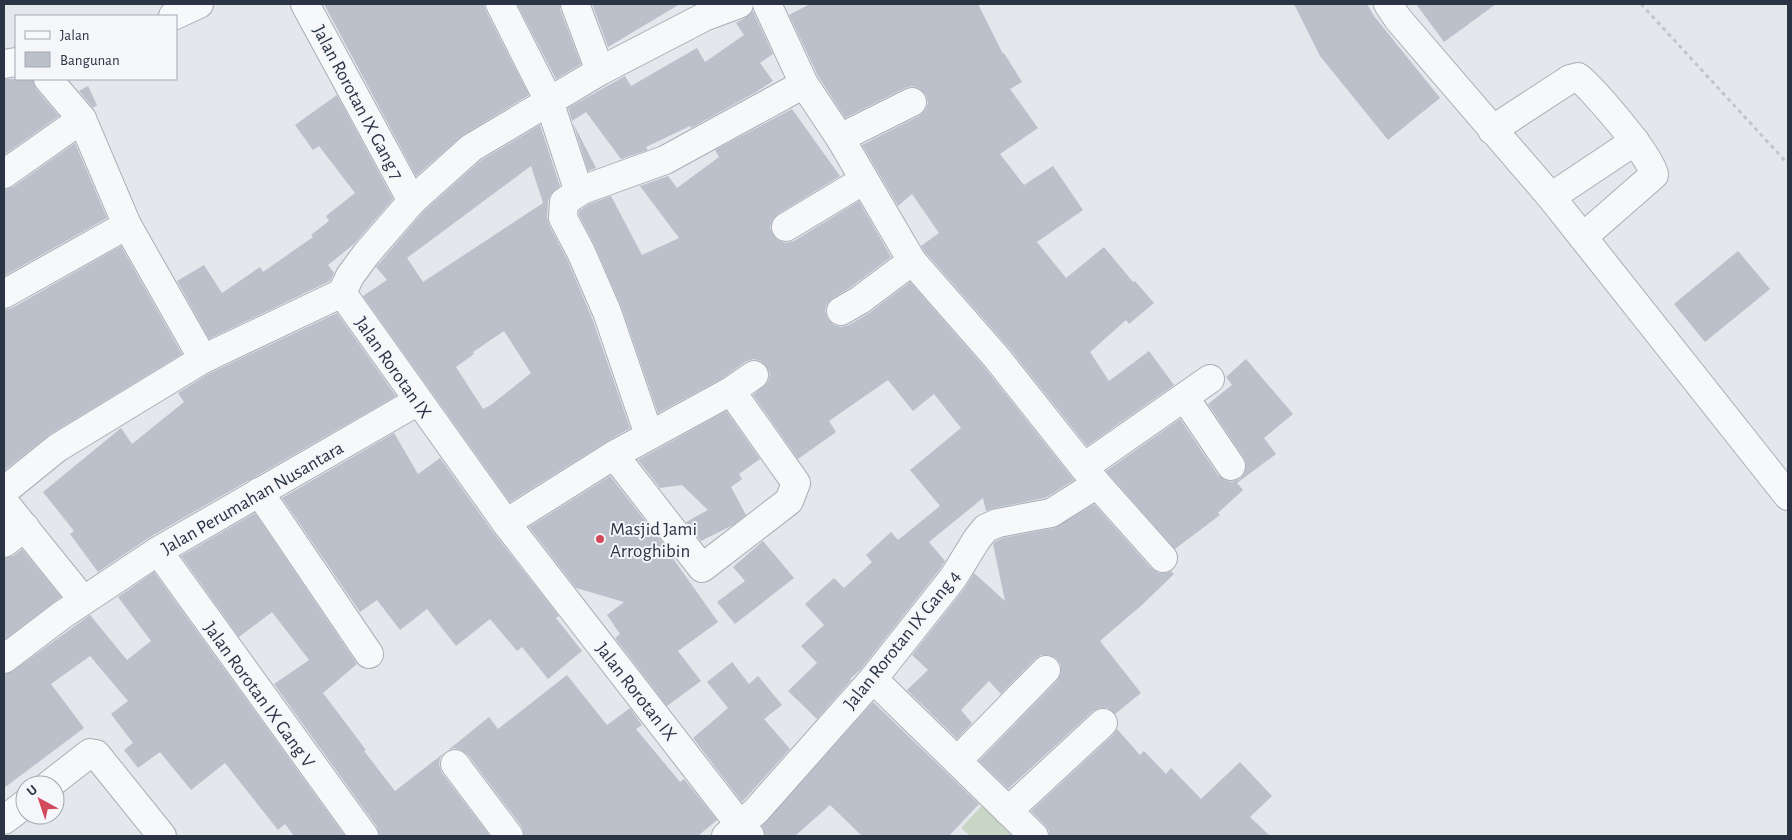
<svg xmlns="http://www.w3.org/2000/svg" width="1792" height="840" font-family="'Alegreya Sans',sans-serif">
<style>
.green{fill:#c9d6c5}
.building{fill:#bbc0ca;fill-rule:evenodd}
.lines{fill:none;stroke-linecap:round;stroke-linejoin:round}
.minor-casing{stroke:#a9aeb7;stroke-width:30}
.path{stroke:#c2c5cb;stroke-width:3;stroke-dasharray:4 4;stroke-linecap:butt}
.minor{stroke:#f7f8fa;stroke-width:28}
.poi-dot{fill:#d1495b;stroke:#f4f6f9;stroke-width:2}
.labels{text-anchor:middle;stroke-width:4;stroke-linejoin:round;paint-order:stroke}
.street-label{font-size:19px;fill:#2b3445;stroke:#f4f6f9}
.poi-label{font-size:19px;fill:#2b3445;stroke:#f4f6f9;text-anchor:start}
</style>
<rect width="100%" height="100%" fill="#e4e7ec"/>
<polygon class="green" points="988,799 1023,836 970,836 961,828"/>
<g class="building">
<polygon points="324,4 484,4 486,11 529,95 463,135 416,176"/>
<polygon points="517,4 560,4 560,9 581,64 556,79"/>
<polygon points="592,4 680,4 608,47"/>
<polygon points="810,4 978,4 1003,54 1004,53 1022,82 1010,89 1038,128 1000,154 1024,185 1053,166 1083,210 1037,242 1066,278 1104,247 1133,282 1135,281 1154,303 1129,324 1126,320 1090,352 1109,381 1149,351 1174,385 1087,446 1009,348 925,252 921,246 939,233 912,194 898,206 862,145 919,116 925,110 928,103 926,95 920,89 912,86 905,88 845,118 818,76 789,15"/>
<polygon points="1294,4 1367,4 1374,16 1440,98 1388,140 1320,56"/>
<polygon points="1416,4 1496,4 1444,42"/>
<polygon points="753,11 773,54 760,63 773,81 756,92 691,128 690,126 646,147 648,150 621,159 586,112 572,121 568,108 625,76 631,86 697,48 705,62 744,35 736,23 745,18"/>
<polygon points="4,79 33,79 36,89 59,116 4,155"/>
<polygon points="88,86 97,105 93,108 79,91"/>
<polygon points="337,95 393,199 354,244 328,265 334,273 330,281 209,339 177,281 204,265 222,293 260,267 263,272 313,237 311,235 329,221 326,216 355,193 319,146 313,150 295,125"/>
<polygon points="792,109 840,176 778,214 773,219 770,227 773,235 778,240 786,243 794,241 859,201 891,257 851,287 833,298 827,304 825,311 828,319 834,325 841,327 849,325 869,313 910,282 985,368 1074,480 1045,498 995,508 986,511 983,498 929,542 945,561 940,569 861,669 850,679 851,680 817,719 788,691 817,663 801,646 824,625 805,604 834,578 844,588 872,562 866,555 891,532 898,540 940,506 910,470 961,428 934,394 913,411 888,380 829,421 836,432 798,459 753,395 768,382 770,374 766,366 761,361 753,359 745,362 723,378 658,413 621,306 595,246 579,215 579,211 589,204 611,196 642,255 679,238 640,186 668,176 677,188 719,157 715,150"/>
<polygon points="573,123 596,168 588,171"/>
<path d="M540,125L560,186L551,194L548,201L547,217L549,225L567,259L592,318L630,428L606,442L510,502L363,296L387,280L376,267L423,212L480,161ZM531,166L543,203L423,282L407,258ZM504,331L531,373L491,405L483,409L456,367L474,354L473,352Z"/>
<polygon points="75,143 107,218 4,276 4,189 13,187"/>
<polygon points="121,246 182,354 49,435 4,471 4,310 12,308"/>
<polygon points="1738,251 1770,289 1705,342 1674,304"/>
<polygon points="337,313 396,396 150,537 98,572 70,534 74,531 43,492 121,428 132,444 184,402 178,393 210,373"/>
<polygon points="1246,359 1293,414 1264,438 1276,454 1237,483 1243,490 1218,513 1220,515 1175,549 1106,471 1180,419 1218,475 1225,480 1232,482 1240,479 1245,472 1246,464 1244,458 1208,404 1232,385 1226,377"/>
<polygon points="726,411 760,459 739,474 742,479 731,487 746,515 733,525 701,541 686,522 708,510 682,485 660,488 638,460"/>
<polygon points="394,433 418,474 440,458 493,532 559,616 556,618 582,651 548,679 522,647 517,651 490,619 456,646 427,609 400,630 377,600 360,612 282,498"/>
<polygon points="610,476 673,556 672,557 718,622 678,651 701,681 667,706 615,638 620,634 607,615 624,602 576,588 529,527"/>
<polygon points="1094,504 1151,568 1159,573 1166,573 1171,571 1174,574 1143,604 1100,641 1141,693 1115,714 1107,708 1099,708 1092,712 1008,789 979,761 1057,681 1061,673 1061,665 1057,659 1049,655 1041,655 1035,659 1001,694 989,681 961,710 972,723 957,739 907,690 928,670 912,655 965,588 974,573 1005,601 993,544 996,541 1002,538 1054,528"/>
<polygon points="255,513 357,664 323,693 366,750 364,751 395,791 444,753 440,758 439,765 442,773 490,836 379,836 377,827 274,684 309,660 272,612 239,637 181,556"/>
<polygon points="763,541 794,578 735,624 717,602 745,581 733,567"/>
<polygon points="22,549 61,597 4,640 4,558 13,556"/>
<polygon points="154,572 345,836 294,836 285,824 278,830 225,763 191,790 160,752 138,768 124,750 133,743 111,714 128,701 90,656 51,684 84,728 4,788 4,674 13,671 90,615 127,660 151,641 118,597"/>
<polygon points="732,662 749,684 758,676 782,705 764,719 790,749 742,802 693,738 728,708 707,682"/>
<polygon points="567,675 607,725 630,708 642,725 636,729 680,782 684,779 717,820 698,836 524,836 522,827 468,755 461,750 454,748 447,751 489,717 498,729"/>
<polygon points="873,702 979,804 949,836 862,836 830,805 795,836 765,836 762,826"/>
<polygon points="1117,729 1140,755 1144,751 1166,774 1171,768 1201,799 1240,762 1272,796 1250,817 1270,836 1049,836 1049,831 1045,825 1031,811 1114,734"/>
</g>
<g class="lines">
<defs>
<g id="minor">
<polyline points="305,4 412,201"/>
<polyline points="500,4 549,101 575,180 582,190 564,202 563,218 581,252 607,312 649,435"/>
<polyline points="575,4 600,71"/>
<polyline points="767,4 804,84 840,138 912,261 997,358 1097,484 1163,558"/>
<polyline points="1388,4 1398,19 1551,197 1788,496"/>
<polyline points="173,16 199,4"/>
<polyline points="4,64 16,62"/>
<polyline points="48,79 82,119 127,225 203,359"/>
<path d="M1492,130L1570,79L1578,77C1592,88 1654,159 1654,175L1583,237"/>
<polyline points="840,138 912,102"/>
<polyline points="4,174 82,119"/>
<polyline points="582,190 665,160 804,84"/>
<polyline points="1551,197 1635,141"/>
<polyline points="786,227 864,180"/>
<polyline points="4,294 127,225"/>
<polyline points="841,311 860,300 912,261"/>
<polyline points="1185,398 1231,466"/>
<polyline points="614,455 702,568 789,501 796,483 731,391"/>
<polyline points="1084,467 1210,379"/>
<polyline points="4,491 57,448 203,359 342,293"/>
<polyline points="259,492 369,654"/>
<polyline points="4,502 83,600"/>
<polyline points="506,523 614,455 731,391 754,375"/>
<polyline points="4,543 25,527"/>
<polyline points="158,551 364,836"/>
<polyline points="4,659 62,615 158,551 418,401"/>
<polyline points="873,679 1034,836"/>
<polyline points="957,761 1046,670"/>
<polyline points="455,764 509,836"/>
<polyline points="49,785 90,753 96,754 162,836"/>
<polyline points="1008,811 1103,723"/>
<polyline points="4,820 25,804"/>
<polyline points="726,836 740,825 506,523 342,293 350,276 367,253 412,201 471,148 600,71 704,17 739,4"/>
<polyline points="750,836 740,825 756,811 873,679 953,578 977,539 986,528 998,523 1051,513 1097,484"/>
</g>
</defs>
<use href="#minor" class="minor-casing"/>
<polyline class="path" points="1641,4 1788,164"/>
<use href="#minor" class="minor"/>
</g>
<circle class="poi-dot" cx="600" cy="539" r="5"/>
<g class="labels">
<g class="street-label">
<text transform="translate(359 102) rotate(62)" y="7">Jalan Rorotan IX Gang 7</text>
<text transform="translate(394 367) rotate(55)" y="7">Jalan Rorotan IX</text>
<text transform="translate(252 497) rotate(-30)" y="7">Jalan Perumahan Nusantara</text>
<text transform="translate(901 639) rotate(-51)" y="7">Jalan Rorotan IX Gang 4</text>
<text transform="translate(637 691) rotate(52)" y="7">Jalan Rorotan IX</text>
<text transform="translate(260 694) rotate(54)" y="7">Jalan Rorotan IX Gang V</text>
</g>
<g class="poi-label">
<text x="610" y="535">Masjid Jami<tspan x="610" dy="22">Arroghibin</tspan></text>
</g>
</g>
<rect width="1792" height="840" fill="none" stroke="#2b3445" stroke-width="10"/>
<rect x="15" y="15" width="162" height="65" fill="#f4f6f9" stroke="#a4a8b1"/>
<rect x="25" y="31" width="25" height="8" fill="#f7f8fa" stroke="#a4a8b1"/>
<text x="60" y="40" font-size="15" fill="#2b3445">Jalan</text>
<rect x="25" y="52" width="25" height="15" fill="#bbc0ca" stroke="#a4a8b1"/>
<text x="60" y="65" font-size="15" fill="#2b3445">Bangunan</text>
<g transform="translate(40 800) rotate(320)"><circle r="24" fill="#f4f6f9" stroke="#a4a8b1"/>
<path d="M0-4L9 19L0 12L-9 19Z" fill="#d1495b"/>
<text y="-8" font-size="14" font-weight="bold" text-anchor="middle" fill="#2b3445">U</text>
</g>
</svg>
